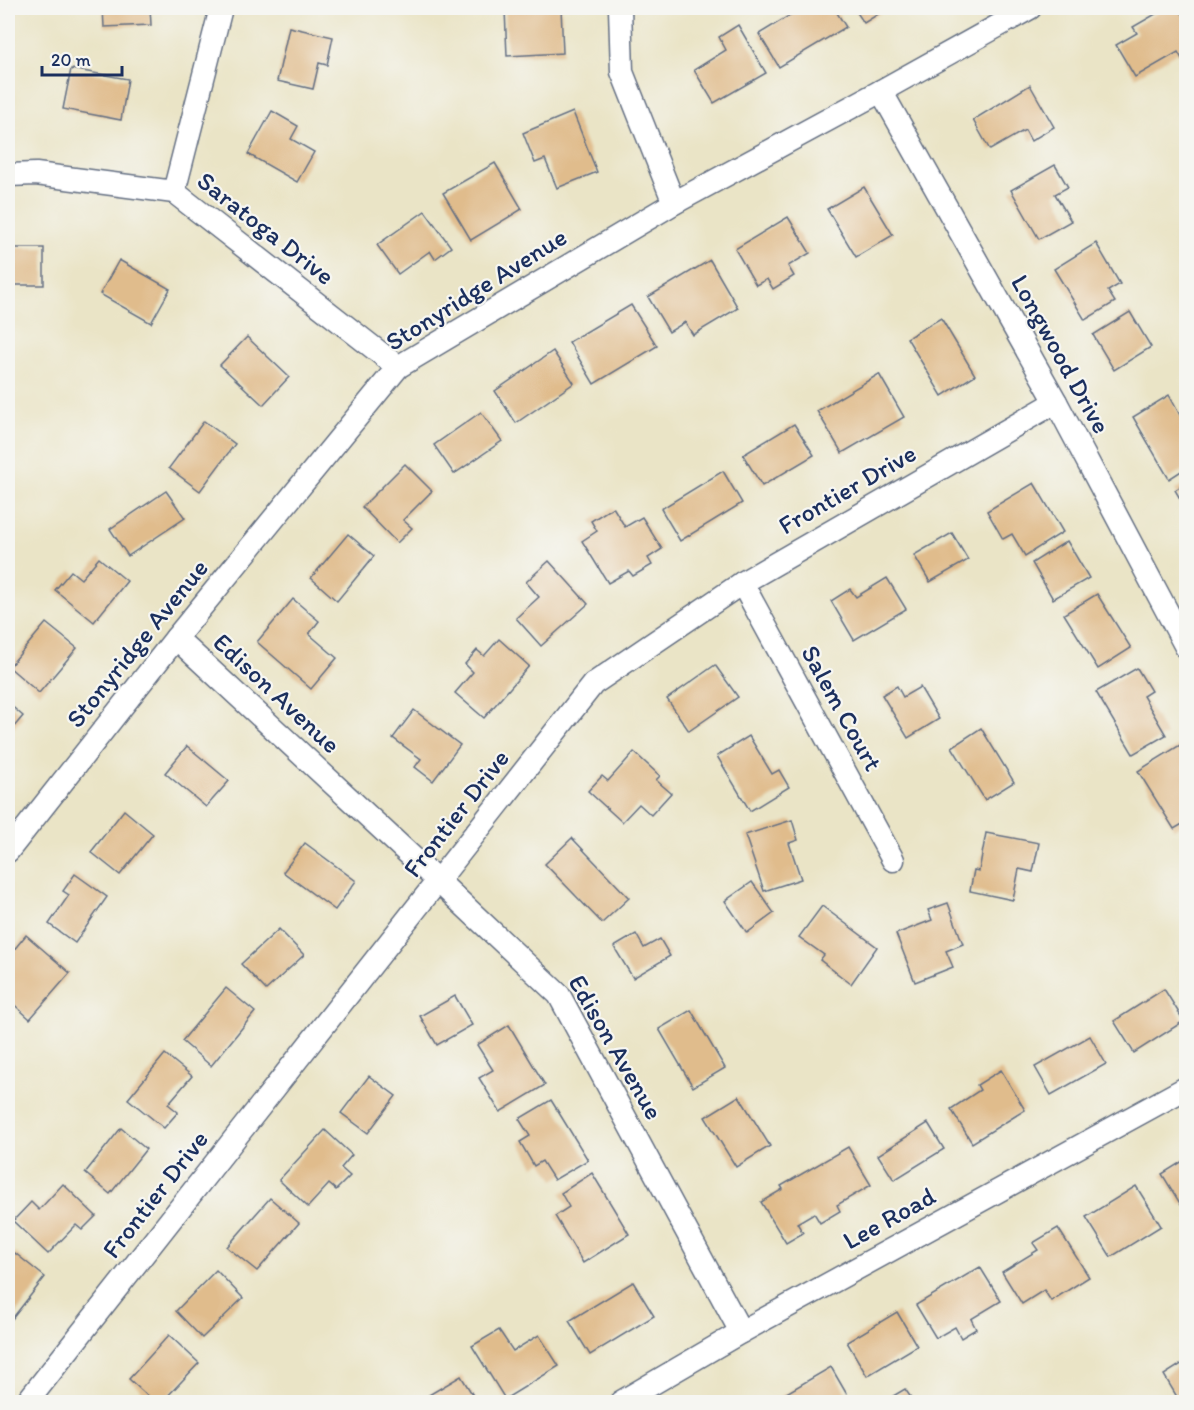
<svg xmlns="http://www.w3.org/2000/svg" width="1194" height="1410" font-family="Itim,sans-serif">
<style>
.building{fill:#e0bc8c}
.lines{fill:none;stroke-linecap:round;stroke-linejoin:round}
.street-casing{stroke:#636e82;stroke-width:25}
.street{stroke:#fff;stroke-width:22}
.labels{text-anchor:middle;stroke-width:4.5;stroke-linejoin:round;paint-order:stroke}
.street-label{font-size:26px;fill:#1b2f5e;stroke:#f6f6f2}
</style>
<rect width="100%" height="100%" fill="#f6f6f2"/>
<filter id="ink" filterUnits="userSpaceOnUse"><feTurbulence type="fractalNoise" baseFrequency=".0167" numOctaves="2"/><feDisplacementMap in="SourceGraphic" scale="12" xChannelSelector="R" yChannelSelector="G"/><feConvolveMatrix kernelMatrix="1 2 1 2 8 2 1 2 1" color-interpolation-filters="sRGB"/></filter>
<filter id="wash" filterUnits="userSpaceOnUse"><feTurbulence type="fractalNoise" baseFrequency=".008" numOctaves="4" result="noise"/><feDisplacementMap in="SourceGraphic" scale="24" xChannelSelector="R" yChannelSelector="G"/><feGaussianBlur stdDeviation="1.35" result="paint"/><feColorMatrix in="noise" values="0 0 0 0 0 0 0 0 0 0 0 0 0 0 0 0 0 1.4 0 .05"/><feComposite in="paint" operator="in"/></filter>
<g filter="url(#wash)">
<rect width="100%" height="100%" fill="#eae4c6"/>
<g id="blocks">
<g class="building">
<polygon points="103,8 150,8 151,25 104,27"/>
<polygon points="521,8 561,8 563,53 507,56 505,10 521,9"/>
<polygon points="789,8 834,8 846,27 779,67 759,34 792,14"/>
<polygon points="854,8 888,8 864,23"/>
<polygon points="1166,8 1179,8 1186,20 1186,66 1178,52 1135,77 1116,45 1137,33 1133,27"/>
<polygon points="738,25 766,73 714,103 694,70 726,50 719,37"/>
<polygon points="289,27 333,37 327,65 319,63 313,89 277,81"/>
<polygon points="71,69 128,79 121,120 63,109"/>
<polygon points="1030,85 1054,127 1031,141 1025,130 990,150 973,120"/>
<polygon points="272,111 298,126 291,139 314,152 297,182 248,154"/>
<polygon points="573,112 597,172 557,188 545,159 535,163 523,133"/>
<polygon points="495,163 522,209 471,240 443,193"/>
<polygon points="1055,165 1068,187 1055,194 1071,221 1039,239 1011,190"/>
<polygon points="864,187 893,235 856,257 827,209"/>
<polygon points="425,211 451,247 435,259 430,251 398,274 377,245"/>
<polygon points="788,217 810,253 788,266 794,276 773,289 767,279 756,285 735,249"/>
<polygon points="1096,243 1120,284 1108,291 1115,302 1085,320 1054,269"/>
<rect x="8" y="248" width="36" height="37"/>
<polygon points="119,260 170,289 151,323 100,294"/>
<polygon points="710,260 738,308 693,335 685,322 669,332 648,297"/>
<polygon points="631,305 657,346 594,384 569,342"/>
<polygon points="1130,312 1151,347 1114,370 1093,335"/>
<polygon points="941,318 975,375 942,396 907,338"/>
<polygon points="247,337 289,377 263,405 220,365"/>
<polygon points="553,351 574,383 516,423 495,391"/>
<polygon points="879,374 904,417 842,453 817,411"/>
<polygon points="1169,395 1181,417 1186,414 1186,468 1169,479 1133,417"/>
<polygon points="481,412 502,441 454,474 434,445"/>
<polygon points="204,421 235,444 200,491 169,468"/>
<polygon points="794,424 814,455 762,486 743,455"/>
<polygon points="405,464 432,491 403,520 412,528 397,543 362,507"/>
<polygon points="723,471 742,503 680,541 661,509"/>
<polygon points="1034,483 1063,532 1025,556 1012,534 1003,539 987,511"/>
<polygon points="1186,483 1186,509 1175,490"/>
<polygon points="166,491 185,518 128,556 110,529"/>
<polygon points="613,507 625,527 642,517 662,549 648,558 652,565 633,576 629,571 608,583 582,541 597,531 591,521"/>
<polygon points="952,533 968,560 930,582 914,555"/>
<polygon points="348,534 374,556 337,601 311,578"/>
<polygon points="1067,541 1089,578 1053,599 1032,563"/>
<polygon points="99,558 127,581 94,622 55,590 71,571 81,579"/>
<polygon points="549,561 588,604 541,646 516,618 539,597 526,582"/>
<polygon points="887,578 906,609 854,640 831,601 850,589 856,597"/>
<polygon points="1097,594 1131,648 1098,669 1064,614"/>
<polygon points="293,599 319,621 309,634 337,658 311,689 257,642"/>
<polygon points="46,623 77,648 39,693 9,667"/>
<polygon points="499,639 529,666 484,718 455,693 473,672 465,664 477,650 484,656"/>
<polygon points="715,665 738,697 689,731 667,699"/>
<polygon points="1137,668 1151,691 1143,696 1166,735 1133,754 1096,692"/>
<polygon points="897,686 903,697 920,687 939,719 908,738 882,695"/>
<polygon points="8,703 23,716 8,734"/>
<polygon points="414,710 460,745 433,781 415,767 421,759 393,738"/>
<polygon points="981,728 1014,782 985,800 952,747"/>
<polygon points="749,736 772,774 779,770 789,787 750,811 717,756"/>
<polygon points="1180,745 1186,756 1186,822 1174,829 1138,771"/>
<polygon points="187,746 229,781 206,807 165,773"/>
<polygon points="634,752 660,776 656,780 671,793 651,815 639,804 622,822 588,791 602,776 608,781"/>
<polygon points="124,810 153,834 120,875 91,852"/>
<polygon points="792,820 798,840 789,843 801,879 764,891 745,835"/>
<polygon points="986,833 1039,843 1033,872 1019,869 1013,900 970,891 974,870 979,871"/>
<polygon points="572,838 629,898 602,923 545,864"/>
<polygon points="305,843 356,881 335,910 283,872"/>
<polygon points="75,874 107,897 75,943 49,924 69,895 63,891"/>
<polygon points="752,882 774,913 747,933 725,901"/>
<polygon points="948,903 963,944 946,951 953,967 915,982 896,934 932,920 928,910"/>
<polygon points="822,906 877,947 851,984 820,960 824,955 799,937"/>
<polygon points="279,929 304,955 266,990 241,964"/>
<polygon points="636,934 644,948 660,939 670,956 633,978 614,947"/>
<polygon points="26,935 70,973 30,1019 8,999 8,957"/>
<polygon points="226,988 255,1012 211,1066 182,1041"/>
<polygon points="1164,989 1184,1021 1134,1053 1114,1021"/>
<polygon points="455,996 472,1025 437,1045 420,1016"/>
<polygon points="691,1010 725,1068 693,1087 659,1029"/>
<polygon points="509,1025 545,1085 500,1112 479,1078 493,1070 477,1045"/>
<polygon points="1090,1036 1106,1064 1051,1095 1035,1067"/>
<polygon points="165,1054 192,1076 168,1104 178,1112 164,1128 128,1099"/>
<polygon points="1001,1070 1025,1110 972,1143 951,1109 980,1090 977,1085"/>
<polygon points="369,1076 396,1096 368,1133 341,1113"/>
<polygon points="739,1096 770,1146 736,1167 705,1117"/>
<polygon points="551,1100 588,1160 554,1180 542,1161 534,1166 520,1142 530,1136 519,1119"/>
<polygon points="928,1123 944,1149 894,1180 878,1155"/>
<polygon points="121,1128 146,1149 110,1194 85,1173"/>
<polygon points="325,1130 352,1155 341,1168 350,1176 336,1190 329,1184 308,1207 279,1180"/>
<polygon points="848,1147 871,1185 837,1205 840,1211 820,1223 814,1213 797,1223 803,1233 786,1243 761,1202 783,1189 781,1186"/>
<polygon points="1186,1159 1186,1202 1181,1205 1162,1174"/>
<polygon points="592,1173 629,1234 583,1263 555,1216 569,1207 561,1193"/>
<polygon points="63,1184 96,1216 82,1230 76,1225 48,1254 13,1221 31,1202 39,1210"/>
<polygon points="1136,1186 1161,1226 1111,1257 1086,1217"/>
<polygon points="270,1198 299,1223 257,1271 227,1247"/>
<polygon points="1058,1228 1089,1277 1051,1301 1044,1290 1022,1304 1002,1272 1038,1250 1033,1243"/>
<polygon points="15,1253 45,1277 8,1324 8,1262"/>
<polygon points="980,1267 1001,1301 971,1319 976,1329 961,1338 955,1327 936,1338 916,1305"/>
<polygon points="216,1270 243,1298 202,1338 176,1311"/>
<polygon points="633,1282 654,1316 590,1355 569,1321"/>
<polygon points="897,1312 917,1346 867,1376 847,1342"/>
<polygon points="499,1330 513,1351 539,1335 559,1366 505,1399 472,1346"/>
<polygon points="169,1335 199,1363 162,1402 154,1402 129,1379"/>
<polygon points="1186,1361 1186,1402 1180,1402 1164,1375"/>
<polygon points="831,1367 849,1398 841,1402 771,1402"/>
<polygon points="461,1376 477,1402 417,1402"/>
<polygon points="905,1389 914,1402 883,1402"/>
</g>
</g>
</g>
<g filter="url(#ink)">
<use href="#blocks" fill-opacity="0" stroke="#636e82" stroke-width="1.5"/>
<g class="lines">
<defs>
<g id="street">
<polyline points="620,8 622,72 674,203"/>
<polyline points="881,91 1056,402 1186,647"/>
<polyline points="8,175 36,174 174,192 398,367"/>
<polyline points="174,192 221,8"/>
<polyline points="742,583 893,860"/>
<polyline points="176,638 438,881 559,995 741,1332"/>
<polyline points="8,851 176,638 398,367 674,203 881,91 1030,8"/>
<polyline points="27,1402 593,684 742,583 1056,402"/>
<polyline points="621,1402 741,1332 1186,1088"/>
</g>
</defs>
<use href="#street" class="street-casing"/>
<use href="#street" class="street"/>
</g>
</g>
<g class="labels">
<g class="street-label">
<text transform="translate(266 228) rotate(38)" y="9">Saratoga Drive</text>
<text transform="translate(476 289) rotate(-32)" y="9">Stonyridge Avenue</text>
<text transform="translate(1061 354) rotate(61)" y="9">Longwood Drive</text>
<text transform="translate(847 489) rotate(-30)" y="9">Frontier Drive</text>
<text transform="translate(137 643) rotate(-51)" y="9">Stonyridge Avenue</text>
<text transform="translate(277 693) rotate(43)" y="9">Edison Avenue</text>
<text transform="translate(842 708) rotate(61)" y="9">Salem Court</text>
<text transform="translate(456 813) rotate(-52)" y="9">Frontier Drive</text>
<text transform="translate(616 1047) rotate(60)" y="9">Edison Avenue</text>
<text transform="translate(155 1194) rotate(-52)" y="9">Frontier Drive</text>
<text transform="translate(889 1218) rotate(-29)" y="9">Lee Road</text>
</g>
</g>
<rect width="1194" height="1410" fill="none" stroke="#f6f6f2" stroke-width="30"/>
<path d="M42 66v9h80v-9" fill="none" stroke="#1b2f5e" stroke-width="3"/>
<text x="51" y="66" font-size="18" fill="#1b2f5e" stroke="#f6f6f2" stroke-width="4.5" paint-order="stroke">20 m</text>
</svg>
